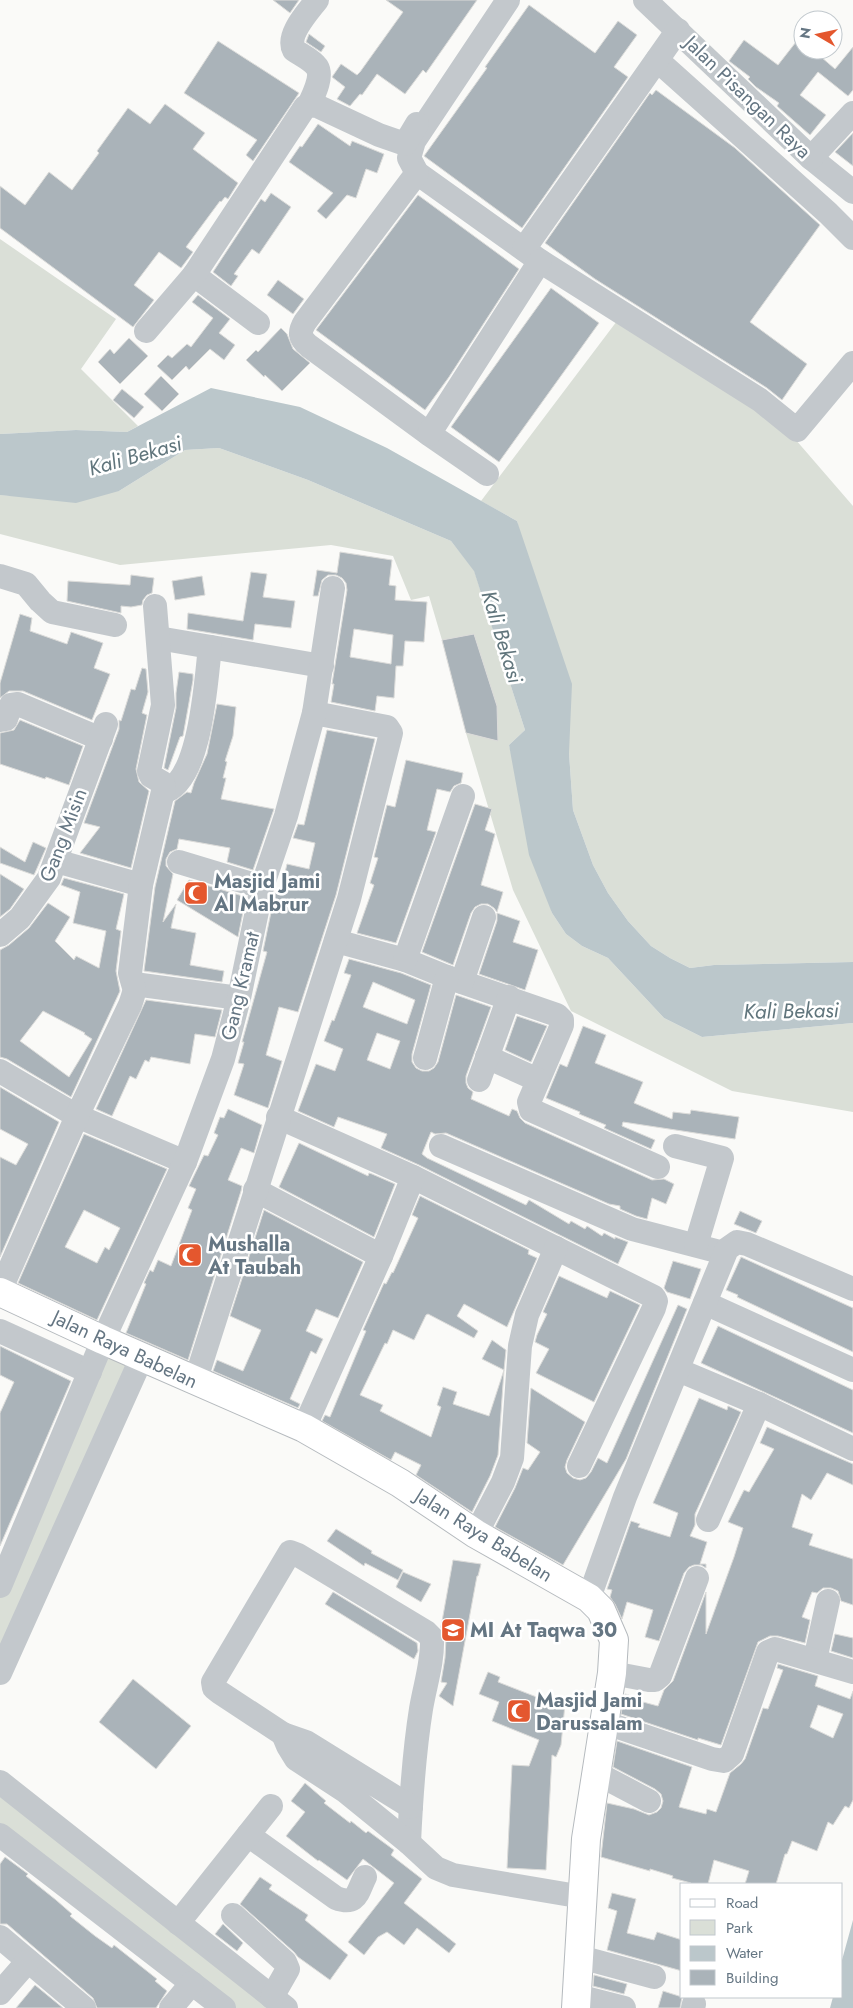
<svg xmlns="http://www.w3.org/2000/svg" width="853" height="2008" font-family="Jost,sans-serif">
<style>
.green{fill:#dadfd7}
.water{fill:#bbc7cb}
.building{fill:#aab3b9;stroke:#dcdcda;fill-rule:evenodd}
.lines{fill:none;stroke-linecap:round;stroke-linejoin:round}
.major-casing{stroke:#b5babe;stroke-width:30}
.minor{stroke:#c3c8cc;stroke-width:24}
.major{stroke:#fff;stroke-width:28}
.labels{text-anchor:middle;stroke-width:5;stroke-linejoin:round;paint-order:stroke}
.street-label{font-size:20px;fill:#657683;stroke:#fff}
.poi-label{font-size:20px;font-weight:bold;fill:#657683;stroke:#fff;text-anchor:start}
.water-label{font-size:21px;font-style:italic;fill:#60757c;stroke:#fff}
</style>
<rect width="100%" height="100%" fill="#fafaf8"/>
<g class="green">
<polygon points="0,239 116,319 81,369 138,426 127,432 76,430 0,434"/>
<polygon points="623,313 789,432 853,506 853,962 714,965 690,968 670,958 651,946 628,921 608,893 593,865 573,810 569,753 517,521 481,501"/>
<polygon points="219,448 308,480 451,541 474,570 525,730 509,745 552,913 566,934 582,946 608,958 664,1018 702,1037 853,1023 853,1112 732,1091 571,1011 513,890 466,733 498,741 497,706 474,634 442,640 429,596 411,600 393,556 331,545 120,565 0,534 0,495 16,496 119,491 185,450"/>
<polygon points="103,1340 142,1357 0,1673 0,1585"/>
<polygon points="0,1782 286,2008 223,2008 0,1835"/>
</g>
<g class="water">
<polygon points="211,388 300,407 387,448 517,521 572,684 569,753 573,810 593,865 608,893 628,921 651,946 670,958 690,968 714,965 853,962 853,1023 702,1037 664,1018 608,958 582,946 566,934 552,913 529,855 509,745 525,730 474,571 451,541 308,480 219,448 185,450 119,491 76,503 0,495 0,434 76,430 127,432"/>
<polygon points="853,1920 853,2008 830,2008 833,1997 842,1997 842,1960"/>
</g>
<g class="building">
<polygon points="273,0 299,0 290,13"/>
<polygon points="386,0 477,0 426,73 423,70 405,94 377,74 362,95 360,94 350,106 337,99 345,87 332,77 341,64 357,75 360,72 403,12"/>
<polygon points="529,5 595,53 618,21 637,35 614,67 628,77 522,228 424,156 487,68 485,67"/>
<polygon points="803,33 803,50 813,50 835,69 853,47 853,90 848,96 818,72 800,95 826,115 810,135 777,106 779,103 756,87 748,79 750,77 729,61 744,40 778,65"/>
<polygon points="309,34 325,46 321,52 306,42"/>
<polygon points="218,41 299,93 253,161 246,155 257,140 184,93"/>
<polygon points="656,90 735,148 820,225 750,322 807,364 782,400 767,388 595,279 545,243 650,93 652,95"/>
<polygon points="165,104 205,133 193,149 238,183 228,199 225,197 221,202 220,201 186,247 193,252 181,268 159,252 134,285 154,300 133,327 0,228 0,186 25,205 49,172 72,190 99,153 97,151 128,108 150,124"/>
<polygon points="318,124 350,146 352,141 384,154 377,173 366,169 356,198 347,195 326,219 317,211 333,193 289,162 300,146 302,147"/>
<polygon points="853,133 853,166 835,152"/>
<polygon points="271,193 291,207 259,254 252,249 234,274 238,276 231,286 213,272 261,199 265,202"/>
<polygon points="418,195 519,269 449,377 425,410 316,330"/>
<polygon points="278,280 304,299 293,314 267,295"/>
<polygon points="551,288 599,323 499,462 451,427"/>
<polygon points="198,295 230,319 219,333 235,345 224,360 210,349 189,370 186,366 172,380 157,366 168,355 172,358 187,344 191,347 213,318 192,302"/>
<polygon points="281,328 287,334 293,349 310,363 282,391 265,375 264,377 246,360 256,350 258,352"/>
<polygon points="129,338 148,356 120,384 98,362 110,349 114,354"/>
<polygon points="161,376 179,394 162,411 144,394"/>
<polygon points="122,389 144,407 134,418 113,400"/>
<path d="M340,552L392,560L389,585L396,586L395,600L427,602L424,642L405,641L403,666H396L394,698L377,696L375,711L331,702L334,684H332L347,590L346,583L342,578L336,575H328L322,580L318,596H313L317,570L337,573ZM354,629L393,635L391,664L350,657Z"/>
<polygon points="251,572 267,574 263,597 295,601 291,628 255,624 253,640 187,629 188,613 243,621"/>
<polygon points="131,575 154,578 152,593 147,595 143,600 142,605 131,607 121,606 121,613 67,601 68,581 130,585"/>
<polygon points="202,576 205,595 175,600 172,581"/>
<polygon points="20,614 32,618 30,631 67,644 71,632 103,643 94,668 110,674 92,720 23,691 9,691 0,698 0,683"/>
<polygon points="474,634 497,706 498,741 466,733 442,640"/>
<polygon points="142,668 146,669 148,692 142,713 147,715 136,769 139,782 149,791 131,868 80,853 100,827 84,823 119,729 119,720 121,721 131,689 135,690"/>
<polygon points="179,672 193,674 193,680 183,736 180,737 168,770 164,768 176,708 176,693"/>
<polygon points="217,704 236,707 233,736 225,761 227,762 223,778 226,778 221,799 274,809 253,870 227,862 230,848 179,839 177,849 170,852 166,859 166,866 173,874 163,922 176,904 171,928 196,933 190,965 224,971 222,982 144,971 155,887 175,801 187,792 191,793 194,783 207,754"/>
<polygon points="20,720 83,746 69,785 46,777 45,779 0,764 0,733 14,730"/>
<polygon points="327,730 375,739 336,895 298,1012 279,1007 266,1055 282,1061 268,1108 234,1095 244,1064 238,1063 244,1042 242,1042 267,952 263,951 275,893 280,894 287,864 309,869 315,843 293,838 298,824 304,825"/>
<polygon points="406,760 463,773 461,783 454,786 450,792 437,789 427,830 436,832 396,943 357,933 374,885 370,883 378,858 374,857 387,805 395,807"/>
<polygon points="475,804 492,809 485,830 495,834 481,885 503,892 497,912 494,908 488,904 481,904 475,907 471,913 453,965 422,952"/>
<polygon points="33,842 46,848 34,875 0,863 0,847 25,862"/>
<polygon points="0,874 24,889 10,909 0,917"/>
<path d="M64,878L124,894L116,929L121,931L116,971L120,991L71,1097L7,1059L0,1057V950L9,945L29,928L48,903L70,917L55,941L74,960L76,956L99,968L106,931L73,923L80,892L61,885ZM43,1011L85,1033L84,1034L92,1039L69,1077L20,1041Z"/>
<polygon points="189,880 246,897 238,937 177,900"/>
<polygon points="497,913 520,921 513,942 538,950 525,990 479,974 497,921"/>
<path d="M349,959L401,973L431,985L412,1054V1062L416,1068L422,1071H429L434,1068L438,1062L456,995L491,1007L466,1076V1083L468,1088L473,1092L471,1099L509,1116L512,1109L517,1111L520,1118L525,1123L652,1180L664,1179L674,1184L666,1204L652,1198L647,1219L636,1216L620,1209V1206L609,1204L446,1133L435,1134L431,1132L422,1154L427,1158L526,1205L529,1200L569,1224L571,1221L585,1229L587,1226L602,1236L604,1233L615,1239V1237L628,1242L618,1264L419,1165L381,1148L387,1134L338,1117L334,1127L298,1111L316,1064L335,1071L343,1049L324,1041L332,1020L334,1021L351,975L344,973ZM373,982L415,1000L407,1024L363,1007ZM377,1033L400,1041L390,1069L367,1060Z"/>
<polygon points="146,1000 222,1010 215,1037 195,1034 190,1064 151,1057 149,1062 145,1060 136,1079 130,1076 112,1116 96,1109"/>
<polygon points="517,1016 547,1026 531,1062 505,1050"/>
<polygon points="583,1026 606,1035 595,1063 643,1082 634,1103 672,1119 673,1112 690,1114 691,1110 739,1117 735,1139 623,1122 622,1126 655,1140 651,1149 604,1128 606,1125 579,1114 580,1112 546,1098 560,1064 567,1067"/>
<polygon points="0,1087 59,1122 0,1257 0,1157 16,1165 28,1144 0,1129"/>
<polygon points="228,1109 262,1125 254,1153 241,1148 228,1180 242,1186 241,1191 188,1360 126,1333 146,1284 144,1283 150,1270 153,1272 158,1260 171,1266 192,1210 188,1208 196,1189 189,1186 204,1155 208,1156 218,1135 214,1133 220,1117 224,1118"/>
<path d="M84,1134L167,1169L97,1320L18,1283ZM84,1210L120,1228L109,1250L105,1247L97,1263L65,1247Z"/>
<polygon points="299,1143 368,1176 369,1173 372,1174 395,1184 374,1237 279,1187"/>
<polygon points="420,1196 529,1250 528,1254 537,1258 507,1327 464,1304 457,1316 478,1331 474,1338 428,1314 426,1315 414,1340 393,1330 387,1344 385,1343 360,1395 383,1405 380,1411 431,1437 441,1407 437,1405 443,1387 457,1392 453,1404 489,1416 504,1370 498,1455 490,1476 472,1512 416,1475 421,1465 395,1452 391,1460 322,1421 325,1415 330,1417 366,1331 363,1330 384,1283 386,1284 392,1272 393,1273 418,1218 412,1215"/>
<polygon points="264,1210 363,1262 338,1318 316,1309 306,1331 323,1339 316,1354 311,1351 290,1399 300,1404 298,1408 213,1371 217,1360 243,1371 261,1330 230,1316"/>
<polygon points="740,1211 762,1221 756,1233 734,1224"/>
<polygon points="741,1257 853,1308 853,1352 737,1297 738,1295 726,1290"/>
<polygon points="673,1261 701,1269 690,1299 667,1292 664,1288"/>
<polygon points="559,1276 607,1298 610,1291 640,1305 594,1402 536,1373 549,1349 535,1342 537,1335 547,1314 543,1312"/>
<polygon points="678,1305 687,1309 626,1459 563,1565 495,1527 515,1488 523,1468 528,1470 540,1452 527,1443 531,1388 585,1422 567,1460 565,1467 567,1473 573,1478 580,1480 586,1478 591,1472 598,1458 607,1463"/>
<polygon points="718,1326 853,1390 853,1433 701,1363"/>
<polygon points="492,1340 506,1350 504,1370 482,1359"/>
<polygon points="0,1346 71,1381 0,1546 0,1413 14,1382 0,1375"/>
<polygon points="699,1398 727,1410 728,1406 741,1412 695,1514 695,1525 690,1536 707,1542 700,1564 706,1564 706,1568 701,1565 694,1565 689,1567 684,1573 659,1641 645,1637 653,1610 627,1602 622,1619 615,1604 610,1597 612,1590 607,1589 631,1521 640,1524 638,1527 670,1537 678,1513 653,1503"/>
<polygon points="767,1427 853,1464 853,1485 827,1473 811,1500 802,1494 792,1527 813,1534 809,1545 853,1559 853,1605 841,1601 838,1591 831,1588 823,1588 817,1593 812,1592 802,1617 810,1620 805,1643 778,1636 770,1636 758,1642 721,1745 698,1738 698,1740 621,1714 625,1694 629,1695 628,1698 658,1706 664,1690 673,1681 706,1592 706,1634 734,1557 743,1528 728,1522 744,1490 749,1492 774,1449 760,1443"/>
<polygon points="336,1529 372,1551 371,1553 403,1570 398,1580 365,1563 364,1566 327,1541"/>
<polygon points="453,1560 481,1564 478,1576 477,1576 453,1706 439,1696 447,1683 441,1682 445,1658 446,1638 441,1627"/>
<polygon points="403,1572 431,1584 421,1602 396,1587"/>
<polygon points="333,1592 417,1643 418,1651 414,1659 325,1604"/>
<polygon points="835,1634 853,1638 853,1658 831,1651"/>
<path d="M778,1664L818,1676L815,1686L850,1699L853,1691V1800L849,1808L845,1806L833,1825L828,1822L817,1851L792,1841L787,1854H785L776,1884H745L749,1871L714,1860L708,1884H690L691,1883L672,1878L673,1876L650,1869V1871L601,1857L607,1803L634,1809L649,1815L657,1812L661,1808L663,1801L661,1794L655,1789L613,1767L617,1741L692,1767L679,1807L706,1814L707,1809L716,1812L730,1773L741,1764L745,1759L763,1708L768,1709L783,1670L777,1668ZM818,1705L843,1714L833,1738L810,1727Z"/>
<polygon points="488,1672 500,1677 498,1682 552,1703 555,1698 565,1704 561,1745 556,1757 552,1755 546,1870 507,1868 512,1765 529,1766 539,1740 492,1721 499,1702 479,1694"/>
<polygon points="133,1679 191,1726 156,1769 99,1722"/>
<polygon points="305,1783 326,1801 324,1803 350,1823 351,1821 366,1833 368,1831 394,1850 391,1855 422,1879 404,1903 456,1944 449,1953 417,1928 404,1945 387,1932 378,1937 364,1955 348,1942 394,1883 363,1859 347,1880 319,1860 318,1861 286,1836 305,1812 291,1801"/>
<polygon points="5,1857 28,1874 26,1876 56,1900 72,1914 70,1916 95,1936 112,1948 114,1945 157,1979 155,1981 167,1991 156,2008 97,2008 93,1998 7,1924 0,1924 0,1864"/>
<polygon points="260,1877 272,1885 269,1889 308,1915 305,1920 348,1955 330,1980 298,1957 294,1952 240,1904"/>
<polygon points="612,1893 636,1899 627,1933 654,1940 657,1932 682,1940 682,1971 607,1950 617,1911 608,1908"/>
<polygon points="223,1924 243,1943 237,1951 215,1934"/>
<polygon points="594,1975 627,1984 624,1994 593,1986"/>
<polygon points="35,1985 63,2008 16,2008"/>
<polygon points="663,1991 682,1997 680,2008 658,2008"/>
</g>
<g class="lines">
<defs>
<polyline id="major" points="0,1292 103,1340 304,1428 400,1483 476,1534 589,1598 601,1610 614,1640 612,1673 586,1839 576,2008"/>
</defs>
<use href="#major" class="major-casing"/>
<g class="minor">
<polyline points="508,0 414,141 409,158 417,173 540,261 760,400 797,430 853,363"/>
<polyline points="645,0 811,158 853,192"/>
<polyline points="657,60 828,213 853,238"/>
<path d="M309,105C313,96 323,77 317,67C312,60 301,55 294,50C286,35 308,12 317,0"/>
<polyline points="811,158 853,113"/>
<path d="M417,173L305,322C299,332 299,338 309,346L429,434L487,474"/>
<polyline points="524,249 678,30"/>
<polyline points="194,275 258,323"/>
<polyline points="146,331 194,275 305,107 309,105 317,106 379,135 405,144 417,124"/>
<polyline points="429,434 540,261"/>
<polyline points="0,576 26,584 40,601 52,612 115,625"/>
<polyline points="158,638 322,666"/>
<polyline points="0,720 6,719 11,705 18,704 101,739"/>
<path d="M163,792C201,783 206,679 210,647"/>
<polyline points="56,861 141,885"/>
<polyline points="179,862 262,887"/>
<polyline points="0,935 20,918 49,878 106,724"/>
<polyline points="336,941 405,960 447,977 557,1015 562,1020 562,1025 529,1102 531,1110 658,1167"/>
<polyline points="405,960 463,796"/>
<polyline points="462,982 484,917"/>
<polyline points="134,984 239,998"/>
<polyline points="487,1057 538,1080"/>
<polyline points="425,1058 447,977"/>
<polyline points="0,1071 77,1116 185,1162"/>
<polyline points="479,1080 509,997"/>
<polyline points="278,1117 413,1177 654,1297 656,1301 654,1308 579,1466"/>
<polyline points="441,1146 632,1229 724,1253"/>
<polyline points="675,1146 722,1158 696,1245"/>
<polyline points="255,1190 381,1256"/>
<path d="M0,1291L77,1116L130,1005C137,985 134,991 130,973L141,885L164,787L163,783L151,776L149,771L163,705L155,606"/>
<polyline points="705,1303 853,1370"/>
<polyline points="0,1331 90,1372"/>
<polyline points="678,1370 759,1404 853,1449"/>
<polyline points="195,1382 349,899 391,733 387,727 314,713"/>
<polyline points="304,1428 381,1256 413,1177"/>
<polyline points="708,1520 759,1404"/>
<polyline points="476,1534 503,1482 512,1458 520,1346 527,1315 556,1248"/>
<polyline points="0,1586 103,1340 185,1162 223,1059 239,998 262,887 286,816 314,713 333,588"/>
<polyline points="589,1598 625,1497 727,1249 737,1242 747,1244 853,1289"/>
<polyline points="815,1660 828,1601"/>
<polyline points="0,1673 142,1357"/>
<polyline points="612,1673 649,1680 655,1680 660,1676 697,1578"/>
<polyline points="603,1722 712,1759 724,1761 732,1754 768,1652 775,1649 853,1672"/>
<path d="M283,1734L219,1692L214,1688L213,1682L290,1552L298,1555L426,1632L432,1638C433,1662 425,1685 421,1709C414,1753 411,1799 409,1843"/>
<polyline points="596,1773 649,1801"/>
<polyline points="0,1782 286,2008"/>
<polyline points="411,1807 306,1742 283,1734 288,1746 296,1759 345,1791 409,1843 436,1868 453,1875 583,1897"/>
<polyline points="0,1835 224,2008"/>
<path d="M248,1835L336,1898C357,1906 357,1893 365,1877"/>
<polyline points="233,1915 285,1962 288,1969 272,1997"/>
<polyline points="178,1923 271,1806"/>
<polyline points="0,1937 84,2008"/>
<polyline points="580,1957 654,1977"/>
<polyline points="0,1993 28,1961"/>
<polyline points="577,1996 624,2008"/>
<polyline points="171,2008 192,1983"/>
<polyline points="693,2008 694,2004"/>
</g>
<use href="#major" class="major"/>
</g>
<defs>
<symbol id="mosque-square" viewBox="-11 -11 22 22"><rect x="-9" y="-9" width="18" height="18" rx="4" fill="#e4572e" stroke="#fff"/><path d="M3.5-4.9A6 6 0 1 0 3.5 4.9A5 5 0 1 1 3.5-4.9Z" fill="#fff"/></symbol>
<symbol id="school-square" viewBox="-11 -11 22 22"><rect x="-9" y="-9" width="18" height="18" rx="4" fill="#e4572e" stroke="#fff"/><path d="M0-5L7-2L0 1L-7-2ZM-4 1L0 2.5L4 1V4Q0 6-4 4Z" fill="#fff"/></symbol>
</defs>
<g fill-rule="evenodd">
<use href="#mosque-square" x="182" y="879" width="28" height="28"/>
<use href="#mosque-square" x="176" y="1241" width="28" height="28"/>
<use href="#school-square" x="439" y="1616" width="28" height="28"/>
<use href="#mosque-square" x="505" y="1697" width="28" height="28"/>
</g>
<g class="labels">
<g class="street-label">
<text transform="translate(748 97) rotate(44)" y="7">Jalan Pisangan Raya</text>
<text transform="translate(63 835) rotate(-69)" y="7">Gang Misin</text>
<text transform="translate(240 986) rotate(-77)" y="7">Gang Kramat</text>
<text transform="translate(125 1349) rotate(25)" y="7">Jalan Raya Babelan</text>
<text transform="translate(484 1535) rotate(32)" y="7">Jalan Raya Babelan</text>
</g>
<g class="poi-label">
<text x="214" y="888">Masjid Jami<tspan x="214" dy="23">Al Mabrur</tspan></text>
<text x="208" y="1251">Mushalla<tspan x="208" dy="23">At Taubah</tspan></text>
<text x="470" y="1637">MI At Taqwa 30</text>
<text x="536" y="1707">Masjid Jami<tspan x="536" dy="23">Darussalam</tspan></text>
</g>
<g class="water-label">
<text transform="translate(135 456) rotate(-16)" y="7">Kali Bekasi</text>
<text transform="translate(502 637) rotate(73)" y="7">Kali Bekasi</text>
<text transform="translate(791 1011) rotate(-1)" y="7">Kali Bekasi</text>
</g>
</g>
<rect x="680" y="1883" width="162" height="115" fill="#ffffff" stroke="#c1c8cd"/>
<rect x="690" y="1899" width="25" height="8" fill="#ffffff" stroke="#c1c8cd"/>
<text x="726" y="1908" font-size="15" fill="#657683">Road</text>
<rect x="690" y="1920" width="25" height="15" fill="#dadfd7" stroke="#c1c8cd"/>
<text x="726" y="1933" font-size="15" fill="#657683">Park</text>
<rect x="690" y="1946" width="25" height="15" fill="#bbc7cb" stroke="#c1c8cd"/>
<text x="726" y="1958" font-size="15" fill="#657683">Water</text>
<rect x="690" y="1970" width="25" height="15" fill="#aab3b9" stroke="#c1c8cd"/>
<text x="726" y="1983" font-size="15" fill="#657683">Building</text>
<g transform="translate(818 35) rotate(279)"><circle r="24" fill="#ffffff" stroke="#c1c8cd"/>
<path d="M0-4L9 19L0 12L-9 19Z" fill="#e4572e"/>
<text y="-8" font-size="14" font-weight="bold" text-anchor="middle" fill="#657683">N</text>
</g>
</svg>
